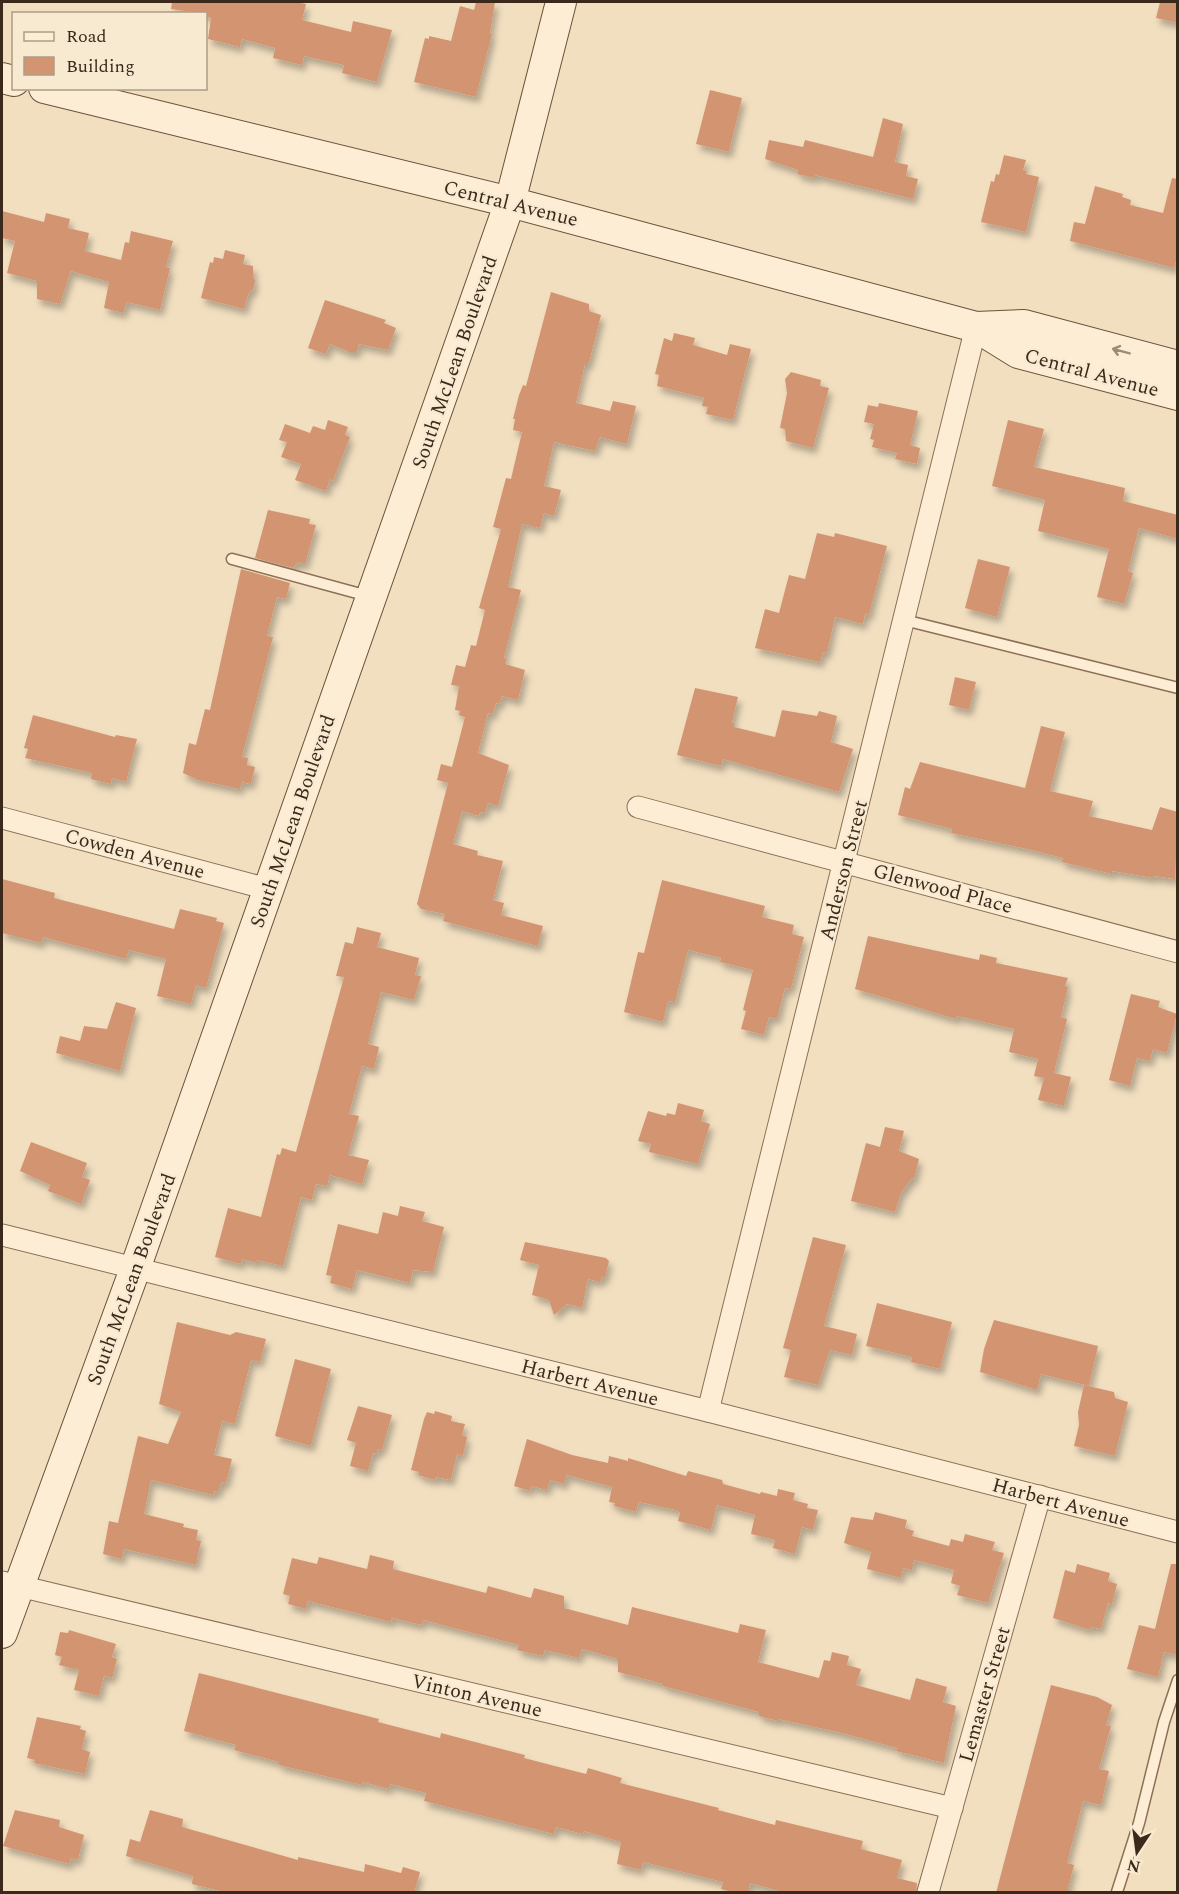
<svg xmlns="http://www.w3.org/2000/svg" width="1179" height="1894" font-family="Spectral,serif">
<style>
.building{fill:#d39472;filter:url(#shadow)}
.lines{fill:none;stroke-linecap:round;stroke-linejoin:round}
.service-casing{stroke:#8c6f56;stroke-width:13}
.minor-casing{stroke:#8c6f56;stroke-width:23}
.secondary-casing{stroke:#6e5039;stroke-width:32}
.service{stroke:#fcedd4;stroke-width:10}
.minor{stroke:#fcedd4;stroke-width:21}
.secondary{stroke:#fcedd4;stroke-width:30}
.oneway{stroke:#9c8b78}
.labels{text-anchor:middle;stroke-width:4.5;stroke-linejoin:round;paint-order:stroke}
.street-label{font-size:20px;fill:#3b291c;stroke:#f8ead0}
</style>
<defs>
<filter id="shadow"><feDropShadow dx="3.5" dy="6" stdDeviation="3" flood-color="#0004"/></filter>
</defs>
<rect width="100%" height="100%" fill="#f2dfc0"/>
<g class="building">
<polygon points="172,2 296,2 306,4 302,20 351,32 353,21 392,30 377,82 342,73 344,65 304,56 302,65 273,58 275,48 242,39 240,47 208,39 211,18 206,16 206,14 171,9"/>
<polygon points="476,2 495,2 490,33 492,34 476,97 414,82 425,38 429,39 429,36 451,41 460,6 474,10"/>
<polygon points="1160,2 1178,2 1178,23 1156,18"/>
<polygon points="710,90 742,98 729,152 696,144"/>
<polygon points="883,118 903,124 895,162 908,165 906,176 918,179 913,199 815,175 815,178 797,174 798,170 765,159 769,140 803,147 805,140 873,157"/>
<polygon points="1004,155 1026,160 1023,170 1027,171 1026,174 1039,177 1026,232 981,222 991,181 994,182 996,174 999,175"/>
<polygon points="1172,178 1178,179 1178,253 1174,268 1070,241 1074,222 1085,224 1095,186 1123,194 1122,197 1131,200 1130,205 1163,213"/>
<polygon points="2,211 44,222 46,213 70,219 68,228 89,233 85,251 121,260 125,242 129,243 131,231 173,241 166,267 170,268 160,310 127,302 123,313 104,308 109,282 71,271 60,304 37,299 37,281 7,273 15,241 2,238"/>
<polygon points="225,250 245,255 243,264 253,266 253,277 255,281 253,290 249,292 244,309 201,298 210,262 213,263 214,257 223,259"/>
<polygon points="551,292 589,304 589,311 601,315 590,359 588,364 585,364 576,403 610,411 613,401 636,406 627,444 600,437 595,451 554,442 544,486 561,490 554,516 544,513 540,528 522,524 508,587 521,590 504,658 507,659 505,664 525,670 518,700 502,696 500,704 496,703 493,714 488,713 478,753 509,765 498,806 488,803 485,813 480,812 479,816 462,811 453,844 478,851 477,855 503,861 493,900 504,903 501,915 543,926 538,946 443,921 445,914 421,909 417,904 448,783 437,780 441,764 452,767 465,717 459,715 460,711 455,710 459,686 451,685 456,665 465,667 471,645 476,646 485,610 479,608 501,529 493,527 506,478 511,479 522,432 513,430 515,419 513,419 519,395 523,385 526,386"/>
<polygon points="325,300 386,320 384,323 396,328 388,350 359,344 357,352 349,352 330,344 326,354 308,348"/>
<polygon points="674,333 695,338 693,345 727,355 730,344 751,349 733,420 706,414 708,407 702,406 704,398 657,386 659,375 655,374 664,338 672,341"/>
<polygon points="791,372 821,380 820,386 829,388 813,448 786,441 785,429 780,428 787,393 785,379"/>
<polygon points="879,403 918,411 910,445 920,448 917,464 895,459 897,453 872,447 874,440 870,439 874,424 864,422 868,405 878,407"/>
<polygon points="328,420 348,427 345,435 350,437 333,481 330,479 326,491 295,480 301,464 281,457 287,442 279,440 285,424 310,433 313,426 325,430"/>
<polygon points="1008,420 1044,429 1034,467 1125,488 1123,501 1178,515 1178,539 1139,528 1128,571 1133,573 1124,604 1097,597 1109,549 1038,531 1045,500 992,486"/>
<polygon points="268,510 310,519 309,524 316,525 305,564 298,562 293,568 255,558"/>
<polygon points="817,533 834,537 835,533 887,546 869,615 865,614 863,624 835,617 827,653 823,652 820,662 755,648 765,609 779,613 789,575 805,579"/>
<polygon points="978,559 1010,567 997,617 965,608"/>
<polygon points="241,569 290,583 286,599 277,597 267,636 273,637 242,757 248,758 247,765 255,767 251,784 242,782 240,789 198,780 183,773 189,743 196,745 205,709 210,710"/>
<polygon points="955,677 976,682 969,710 949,705"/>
<polygon points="695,688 738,697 732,722 734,723 734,727 775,737 782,710 817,716 819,711 837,716 831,742 853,749 839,792 723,759 721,766 677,755"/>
<polygon points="33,715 115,737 116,735 137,739 126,782 112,778 111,784 91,779 92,773 25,758 28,749 24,748"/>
<polygon points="1041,726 1065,732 1050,791 1093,801 1089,816 1152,830 1160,807 1178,812 1175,879 1154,876 1154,878 1112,871 1112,874 1062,862 1063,858 1027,849 951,833 952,829 898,815 905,787 910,789 920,762 1025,788"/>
<polygon points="2,879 55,893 54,898 174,929 180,909 217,918 216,921 224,923 206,988 196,985 191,1004 157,996 166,959 129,950 126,959 43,937 41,943 2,933"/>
<polygon points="662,880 765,906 762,917 794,925 792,934 804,937 791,989 785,988 777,1019 769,1017 764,1035 741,1029 746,1011 743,1010 753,970 720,962 721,958 688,950 675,1002 668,1001 663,1022 624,1012 638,952 644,953"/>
<polygon points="357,927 381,933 377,947 419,958 415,975 421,976 414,1000 381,992 368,1044 379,1047 374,1069 362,1066 349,1114 359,1116 348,1155 369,1160 362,1184 330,1175 327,1186 316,1184 312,1200 301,1197 283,1266 257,1260 257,1263 242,1259 241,1264 215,1257 228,1208 261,1217 277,1154 280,1155 282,1148 296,1152 344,977 336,976 345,942 353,944"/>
<polygon points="868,936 979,960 980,954 997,958 996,963 1068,978 1065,986 1068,987 1061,1017 1067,1019 1054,1073 1071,1077 1064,1106 1038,1100 1044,1078 1034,1076 1038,1059 1009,1052 1014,1029 957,1016 956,1019 855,989"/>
<polygon points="1131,994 1160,1001 1158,1007 1177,1014 1167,1053 1153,1049 1150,1061 1137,1058 1130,1086 1109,1080"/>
<polygon points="116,1002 136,1008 120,1071 56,1053 60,1036 80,1041 84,1026 107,1029"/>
<polygon points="678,1103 704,1110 701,1121 710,1124 698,1164 649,1152 651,1144 638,1141 648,1111 666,1116 667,1113 675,1115"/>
<polygon points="885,1127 904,1131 899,1151 919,1159 914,1179 912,1178 901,1193 895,1212 851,1201 866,1143 880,1147"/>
<polygon points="31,1142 87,1163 82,1177 90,1180 81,1204 48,1191 50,1185 20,1171"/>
<polygon points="400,1206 425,1212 422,1221 444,1227 433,1272 413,1270 410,1283 357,1270 352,1289 330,1283 332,1276 326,1275 338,1224 378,1234 383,1212 398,1216"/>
<polygon points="813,1237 846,1245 824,1326 857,1334 852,1355 830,1350 818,1385 784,1377 791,1350 783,1348"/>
<polygon points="525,1242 606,1258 609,1261 605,1278 602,1277 600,1282 588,1279 582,1308 567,1304 554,1315 549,1300 532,1295 539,1265 520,1260"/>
<polygon points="877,1303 952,1322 940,1369 911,1362 912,1357 866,1346"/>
<polygon points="994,1320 1098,1346 1089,1386 1041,1374 1037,1390 980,1372 984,1349"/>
<polygon points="177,1322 230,1335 236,1332 266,1339 260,1362 251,1360 235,1424 222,1421 214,1455 232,1459 226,1483 222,1482 218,1492 214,1491 213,1495 151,1480 144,1514 184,1524 183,1527 198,1530 196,1540 201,1541 196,1565 124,1549 122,1559 103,1554 109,1521 118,1523 138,1436 168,1444 181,1412 159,1404"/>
<polygon points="295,1359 331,1369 311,1446 275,1436"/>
<polygon points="1084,1385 1114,1392 1115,1398 1128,1402 1115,1456 1074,1446 1079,1425 1078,1412"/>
<polygon points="358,1406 392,1415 382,1450 378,1449 377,1454 373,1453 368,1471 350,1466 356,1443 347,1440"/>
<polygon points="435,1411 452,1416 451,1421 465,1424 462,1435 467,1437 463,1456 457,1454 451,1480 436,1477 435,1480 418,1475 419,1472 411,1470 424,1419 427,1412 434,1414"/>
<polygon points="527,1439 572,1455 608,1463 609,1456 628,1461 628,1458 686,1476 688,1471 722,1480 723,1484 760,1494 761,1492 777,1496 778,1489 795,1493 793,1500 808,1504 807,1508 818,1510 813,1530 802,1527 795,1554 773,1548 775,1540 751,1534 755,1515 717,1505 711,1530 678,1521 680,1513 676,1510 639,1502 636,1512 614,1506 615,1503 609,1502 612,1487 567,1475 564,1484 550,1480 547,1490 531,1486 530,1491 514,1486"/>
<polygon points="875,1512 907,1520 905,1528 914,1531 912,1536 949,1546 951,1539 963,1542 965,1534 995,1542 992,1550 1004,1553 988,1603 957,1595 960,1586 951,1583 954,1570 914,1560 912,1570 903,1568 901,1578 867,1569 871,1552 844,1543 851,1517 873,1520"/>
<polygon points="370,1555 394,1561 393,1569 486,1593 488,1586 531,1598 534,1588 564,1596 564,1608 628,1625 632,1607 738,1633 740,1624 766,1630 758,1662 819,1678 824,1660 830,1661 832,1652 849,1656 847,1665 861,1669 856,1685 910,1700 916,1678 947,1687 943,1702 956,1706 944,1763 896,1751 897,1748 842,1733 778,1719 778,1721 759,1716 759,1712 663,1686 663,1684 618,1672 618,1659 582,1649 579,1658 545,1650 543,1656 517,1650 519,1645 423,1620 422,1625 392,1618 391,1622 308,1601 306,1609 288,1604 290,1596 283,1594 292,1558 317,1564 319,1557 367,1569"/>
<polygon points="1077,1564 1110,1573 1108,1581 1117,1584 1112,1604 1108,1603 1101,1629 1091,1627 1090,1630 1053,1618 1065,1570 1075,1573"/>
<polygon points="1171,1564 1178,1564 1178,1655 1164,1652 1158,1677 1127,1669 1139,1625 1155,1629"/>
<polygon points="69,1630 116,1644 112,1657 117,1659 112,1678 104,1676 99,1696 74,1690 79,1670 59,1665 62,1657 55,1655 60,1632 68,1633"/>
<polygon points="199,1673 379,1719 378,1722 440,1738 441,1733 525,1755 524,1758 586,1774 588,1768 622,1778 620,1783 719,1808 718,1810 775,1825 776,1820 863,1841 861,1849 902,1860 897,1878 917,1883 916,1893 786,1893 750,1883 748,1893 737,1893 721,1889 723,1882 643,1862 641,1870 617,1864 621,1842 584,1831 583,1834 556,1827 554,1834 424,1801 426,1793 390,1784 389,1789 363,1782 362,1785 279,1765 279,1762 234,1750 236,1745 184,1731"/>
<polygon points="1051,1685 1097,1697 1112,1705 1106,1725 1111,1726 1099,1769 1109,1771 1101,1805 1083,1801 1067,1863 1074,1865 1067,1893 996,1893"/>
<polygon points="37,1717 81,1726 80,1729 86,1731 82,1749 90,1752 85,1774 34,1763 35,1760 27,1758"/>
<polygon points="15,1810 60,1820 59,1827 84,1835 78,1860 71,1858 69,1864 3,1846"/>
<polygon points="150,1810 183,1819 182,1827 298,1860 298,1857 364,1872 365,1864 401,1873 403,1867 420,1872 414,1893 228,1893 192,1884 193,1876 126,1856 130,1839 140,1842"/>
</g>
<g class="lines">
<defs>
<g id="service">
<polyline points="232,559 368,596"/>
<polyline points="904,620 1178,688"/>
<polyline points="1117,1892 1139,1823 1164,1722 1178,1680"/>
</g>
<g id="minor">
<polyline points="638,807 1178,952"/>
<polyline points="2,818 268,889"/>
<polyline points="2,1235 708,1411 1178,1532"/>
<polyline points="708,1411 976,327"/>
<polyline points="2,1582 952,1808"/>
<polyline points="928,1892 1040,1496"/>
</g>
<g id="secondary">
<polyline points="2,78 14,81"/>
<polyline points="44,88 510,202 976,327 1018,353 1178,395"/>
<polyline points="976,327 1024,325 1178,366"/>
<polyline points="2,1633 135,1269 510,202 561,2"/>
</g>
</defs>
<use href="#service" class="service-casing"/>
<use href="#minor" class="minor-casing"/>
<use href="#secondary" class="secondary-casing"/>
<use href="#service" class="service"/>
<use href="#minor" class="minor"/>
<use href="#secondary" class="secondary"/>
</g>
<defs><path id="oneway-shaft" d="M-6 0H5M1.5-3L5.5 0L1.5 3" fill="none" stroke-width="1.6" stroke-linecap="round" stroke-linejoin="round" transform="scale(1.5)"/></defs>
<use class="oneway" href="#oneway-shaft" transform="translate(1121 351) rotate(-165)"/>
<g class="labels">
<g class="street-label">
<text transform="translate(511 203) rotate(14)" y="7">Central Avenue</text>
<text transform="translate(454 362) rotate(-71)" y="7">South McLean Boulevard</text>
<text transform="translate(1092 372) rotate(15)" y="7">Central Avenue</text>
<text transform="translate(292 821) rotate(-71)" y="7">South McLean Boulevard</text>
<text transform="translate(135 853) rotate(15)" y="7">Cowden Avenue</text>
<text transform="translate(843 870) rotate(-76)" y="7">Anderson Street</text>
<text transform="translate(943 888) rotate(15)" y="7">Glenwood Place</text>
<text transform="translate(131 1279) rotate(-70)" y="7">South McLean Boulevard</text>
<text transform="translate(590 1382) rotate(14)" y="7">Harbert Avenue</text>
<text transform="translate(1061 1502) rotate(15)" y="7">Harbert Avenue</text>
<text transform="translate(984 1694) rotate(-74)" y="7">Lemaster Street</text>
<text transform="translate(477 1695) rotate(13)" y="7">Vinton Avenue</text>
</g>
</g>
<rect width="1179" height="1894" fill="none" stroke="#3b291c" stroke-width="6"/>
<rect x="12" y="12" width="195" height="78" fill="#f8ead0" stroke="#ac9d88" stroke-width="1.5"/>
<rect x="24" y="32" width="30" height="9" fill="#fcedd4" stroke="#ac9d88" stroke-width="1.5"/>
<text x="66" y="42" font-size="18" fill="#3b291c">Road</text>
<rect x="24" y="57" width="30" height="18" fill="#d39472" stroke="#ac9d88" stroke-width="1.5"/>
<text x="66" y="72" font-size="18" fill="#3b291c">Building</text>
<g transform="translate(1137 1852) rotate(193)" stroke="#f8ead0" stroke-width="4.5" paint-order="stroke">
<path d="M0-4.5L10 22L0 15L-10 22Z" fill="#3b291c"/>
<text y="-9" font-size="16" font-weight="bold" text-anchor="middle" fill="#3b291c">N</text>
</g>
</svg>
